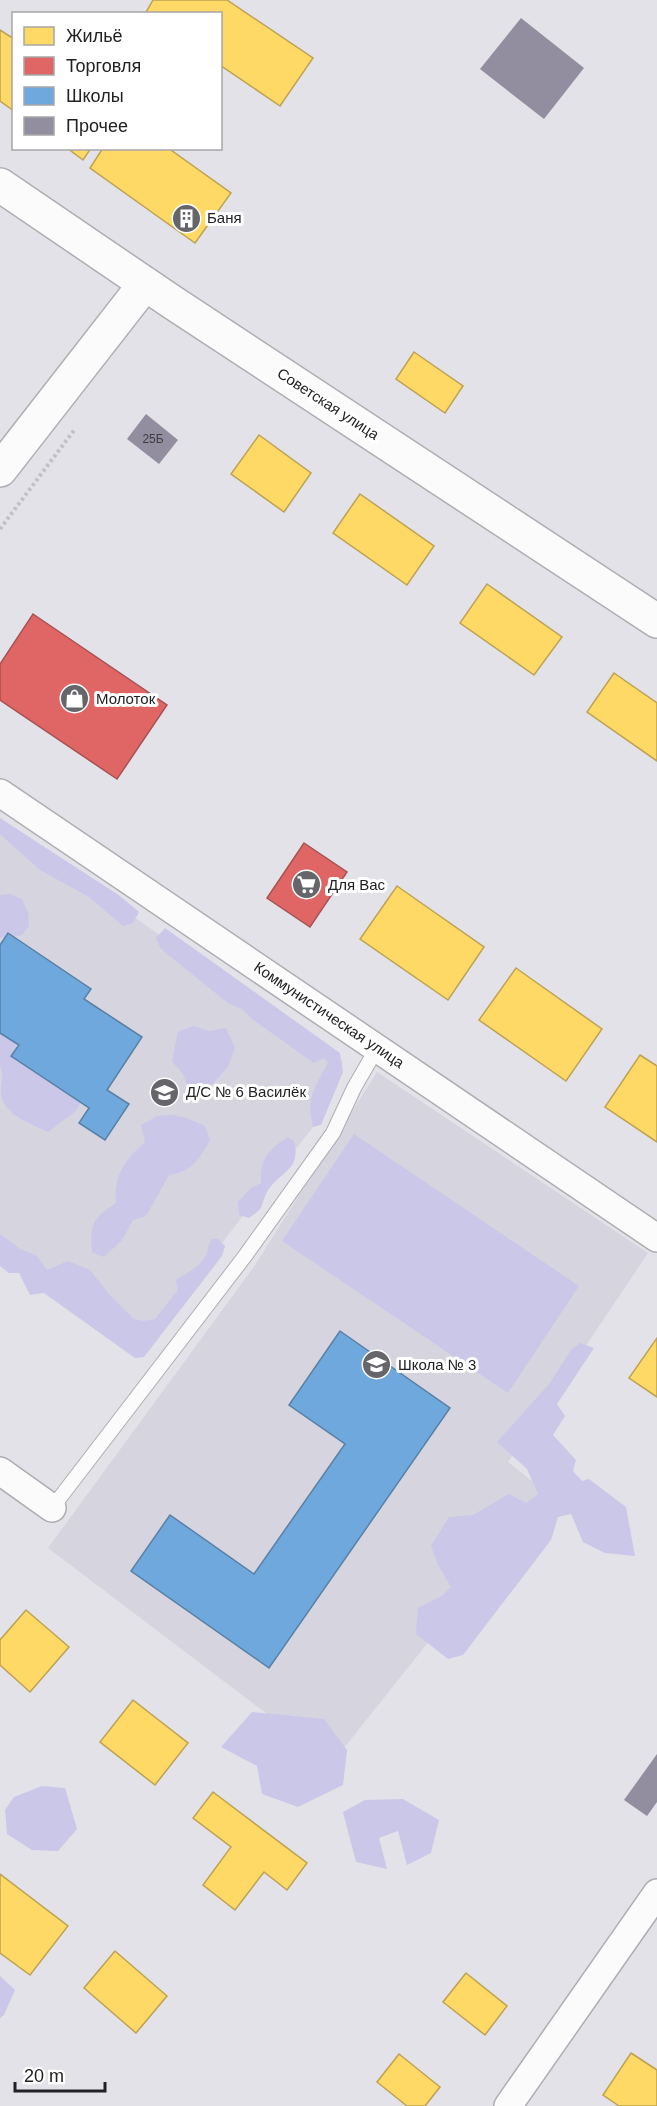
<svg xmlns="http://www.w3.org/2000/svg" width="657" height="2106" font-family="Arial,sans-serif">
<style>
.built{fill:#d5d4df}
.green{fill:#cbc7e8}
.homes{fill:#ffd966;stroke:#bda252;stroke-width:1.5}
.shops{fill:#e06666;stroke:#a75252;stroke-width:1.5}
.schools{fill:#6fa8dc;stroke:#5880a5;stroke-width:1.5}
.building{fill:#928d9f}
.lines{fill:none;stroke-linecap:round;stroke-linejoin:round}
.lane-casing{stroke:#aeaeb2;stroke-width:16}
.street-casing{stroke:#aeaeb2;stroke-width:30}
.secondary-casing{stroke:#aeaeb2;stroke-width:36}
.path{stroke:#c1c1c3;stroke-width:4;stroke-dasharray:3 3;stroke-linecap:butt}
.lane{stroke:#fbfbfc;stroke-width:14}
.street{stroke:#fbfbfc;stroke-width:27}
.secondary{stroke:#fbfbfc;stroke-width:33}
.labels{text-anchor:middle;stroke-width:6;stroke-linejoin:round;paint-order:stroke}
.number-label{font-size:12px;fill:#3e3d44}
.poi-label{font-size:15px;fill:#222225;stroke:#fff;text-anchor:start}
.street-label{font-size:15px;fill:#222225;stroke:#fff}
</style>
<rect width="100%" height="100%" fill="#e3e2e8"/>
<g class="built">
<polygon points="0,824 343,1062 317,1122 139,1348 0,1250"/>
<polygon points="377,1072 648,1253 508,1462 547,1493 332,1763 48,1548 253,1268"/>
</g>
<g class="green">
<polygon points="0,818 120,896 139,912 133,923 123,926 89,897 40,870 0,834"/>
<polygon points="10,894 22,899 28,913 29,926 22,935 0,938 0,895"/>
<path d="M165,928L340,1053L343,1072L321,1125L313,1127C306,1096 315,1088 328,1062L324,1058L314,1063L252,1019L242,1009L229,1004L161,949L156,938Z"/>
<path d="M0,1019L88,1087L77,1110L48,1132C30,1123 0,1114 1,1090C1,1082 4,1074 0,1066Z"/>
<polygon points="193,1026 209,1031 226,1028 235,1048 228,1067 200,1097 190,1092 183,1074 172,1061 178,1032"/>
<path d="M172,1115L187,1118L205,1126L210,1140C199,1160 193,1171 169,1175L146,1216L133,1220L122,1240L104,1257L92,1252C90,1224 92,1219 116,1203C114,1174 124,1161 145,1142L141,1125L157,1116Z"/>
<polygon points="354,1134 579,1286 508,1393 282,1241"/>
<path d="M288,1137L294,1141C302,1171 278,1172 267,1192C259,1209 266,1206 249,1218L239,1215L238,1202L251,1188L261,1183C260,1158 268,1150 288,1137Z"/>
<path d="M0,1234L20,1249L36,1255L47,1270L68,1261L90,1270L108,1293L134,1319L143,1321L155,1319L178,1290L176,1282L177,1279C187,1273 203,1265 207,1253C209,1247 208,1244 212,1239H218L225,1246L222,1256L144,1357L135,1358L44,1293L30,1295L19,1273H9L0,1266Z"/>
<polygon points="580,1343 594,1348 557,1404 565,1416 553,1435 576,1460 573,1471 582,1481 589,1479 626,1507 635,1556 605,1553 583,1542 571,1514 558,1517 551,1540 463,1655 448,1659 416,1634 418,1608 442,1596 451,1587 437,1563 431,1546 449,1517 473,1515 509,1494 526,1503 538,1494 527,1469 497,1442 550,1383 571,1350"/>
<polygon points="252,1712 324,1719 347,1750 343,1785 298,1807 262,1794 257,1766 221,1747"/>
<polygon points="42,1786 65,1788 77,1829 58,1851 32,1850 7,1834 5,1810 14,1797"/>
<polygon points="403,1799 439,1820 431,1853 407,1865 398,1831 379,1838 387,1869 356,1862 343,1812 365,1800"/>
<polygon points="0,1976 15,1990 4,2015 0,2018"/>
</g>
<g class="homes">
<polygon points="153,0 227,0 313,58 280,106 220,65 220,14 145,14"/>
<polygon points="0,30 14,39 14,111 0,101"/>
<polygon points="67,148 91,148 83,160"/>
<polygon points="103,148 168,148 231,193 195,243 90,168"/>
<polygon points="414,352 463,386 445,413 396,379"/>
<polygon points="259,435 311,473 284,512 231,474"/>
<polygon points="360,494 434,546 407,585 333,533"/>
<polygon points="487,584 562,637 534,675 460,623"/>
<polygon points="614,673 657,703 657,761 587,712"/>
<polygon points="397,886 484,947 448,1000 360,939"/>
<polygon points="516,968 602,1029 566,1081 479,1020"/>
<polygon points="640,1055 657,1066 657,1142 605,1107"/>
<polygon points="657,1338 657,1397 629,1378"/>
<polygon points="26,1610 69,1647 30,1692 0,1665 0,1640"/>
<polygon points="133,1700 188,1743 155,1785 100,1742"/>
<polygon points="213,1792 307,1863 287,1890 264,1872 235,1910 203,1885 231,1847 193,1818"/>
<polygon points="0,1874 68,1926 30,1975 0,1953"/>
<polygon points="115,1951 167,1996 136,2033 84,1988"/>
<polygon points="466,1973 507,2006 485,2035 443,2002"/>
<polygon points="631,2053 657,2070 657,2106 619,2106 603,2095"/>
<polygon points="399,2054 440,2087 425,2106 407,2106 377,2082"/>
</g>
<g class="shops">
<polygon points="33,614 167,705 117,779 0,700 0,664"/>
<polygon points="304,843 347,872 310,927 267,898"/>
</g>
<g class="schools">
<polygon points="8,933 91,989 84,999 142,1037 107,1090 129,1104 105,1140 79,1123 89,1108 11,1056 19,1045 0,1033 0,945"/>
<polygon points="340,1331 450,1408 269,1668 131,1571 170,1515 254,1574 345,1444 289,1405"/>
</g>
<g class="building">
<polygon points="521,18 584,68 544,119 480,69"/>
<polygon points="146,414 178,440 159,464 127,439"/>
<polygon points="657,1754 657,1802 647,1816 624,1800"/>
</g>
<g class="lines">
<defs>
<polyline id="lane" points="52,1508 245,1256 333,1133 354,1088 377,1048"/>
<g id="street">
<polyline points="0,793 657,1238"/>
<polyline points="0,1471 52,1508"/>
<polyline points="508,2106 657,1893"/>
</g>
<g id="secondary">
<polyline points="0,185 172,302 657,621"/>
<polyline points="0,470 145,284"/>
</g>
</defs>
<use href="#lane" class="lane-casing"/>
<use href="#street" class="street-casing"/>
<use href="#secondary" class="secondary-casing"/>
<polyline class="path" points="0,529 75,429"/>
<use href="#lane" class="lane"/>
<use href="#street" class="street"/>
<use href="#secondary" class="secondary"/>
</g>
<defs>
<symbol id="building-disc" viewBox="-11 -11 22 22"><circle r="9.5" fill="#666569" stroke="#fff"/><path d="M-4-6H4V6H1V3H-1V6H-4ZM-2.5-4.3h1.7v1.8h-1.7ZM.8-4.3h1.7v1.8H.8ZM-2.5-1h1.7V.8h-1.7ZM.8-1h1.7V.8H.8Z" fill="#fff"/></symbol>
<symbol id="shop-disc" viewBox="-11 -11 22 22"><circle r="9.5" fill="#666569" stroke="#fff"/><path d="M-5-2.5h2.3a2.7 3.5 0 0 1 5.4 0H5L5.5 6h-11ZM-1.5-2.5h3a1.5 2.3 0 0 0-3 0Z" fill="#fff"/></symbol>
<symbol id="supermarket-disc" viewBox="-11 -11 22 22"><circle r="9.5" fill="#666569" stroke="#fff"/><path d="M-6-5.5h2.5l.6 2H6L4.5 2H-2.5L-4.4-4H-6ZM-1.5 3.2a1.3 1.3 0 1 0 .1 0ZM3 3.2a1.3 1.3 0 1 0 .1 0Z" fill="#fff"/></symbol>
<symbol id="school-disc" viewBox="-11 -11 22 22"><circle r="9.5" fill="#666569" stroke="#fff"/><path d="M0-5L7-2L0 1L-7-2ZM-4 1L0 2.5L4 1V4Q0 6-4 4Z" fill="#fff"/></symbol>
</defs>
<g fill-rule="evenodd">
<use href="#building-disc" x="170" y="202" width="33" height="33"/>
<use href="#shop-disc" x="58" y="682" width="33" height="33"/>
<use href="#supermarket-disc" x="290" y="868" width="33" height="33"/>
<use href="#school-disc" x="148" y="1076" width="33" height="33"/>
<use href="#school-disc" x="360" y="1348" width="33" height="33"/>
</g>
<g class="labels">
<g class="number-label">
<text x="153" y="443">25Б</text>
</g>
<g class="poi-label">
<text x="207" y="223">Баня</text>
<text x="96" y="704">Молоток</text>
<text x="328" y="890">Для Вас</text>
<text x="186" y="1097">Д/С № 6 Василёк</text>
<text x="398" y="1370">Школа № 3</text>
</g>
<g class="street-label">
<text transform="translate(328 404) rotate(33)" y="5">Советская улица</text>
<text transform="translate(329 1015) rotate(34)" y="5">Коммунистическая улица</text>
</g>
</g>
<rect x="12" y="12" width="210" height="138" fill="#ffffff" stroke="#a7a7a8" stroke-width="1.5"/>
<rect x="24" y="27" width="30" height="18" fill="#ffd966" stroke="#a7a7a8" stroke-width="1.5"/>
<text x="66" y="42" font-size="18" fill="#222225">Жильё</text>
<rect x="24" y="57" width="30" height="18" fill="#e06666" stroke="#a7a7a8" stroke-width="1.5"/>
<text x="66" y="72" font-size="18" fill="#222225">Торговля</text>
<rect x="24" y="87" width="30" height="18" fill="#6fa8dc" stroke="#a7a7a8" stroke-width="1.5"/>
<text x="66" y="102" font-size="18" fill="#222225">Школы</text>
<rect x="24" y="117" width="30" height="18" fill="#928d9f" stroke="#a7a7a8" stroke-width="1.5"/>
<text x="66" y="132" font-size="18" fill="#222225">Прочее</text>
<path d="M15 2082v9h90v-9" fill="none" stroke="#222225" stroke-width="3"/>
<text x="24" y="2082" font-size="18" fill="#222225" stroke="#ffffff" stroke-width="4.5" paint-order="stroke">20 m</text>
</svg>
